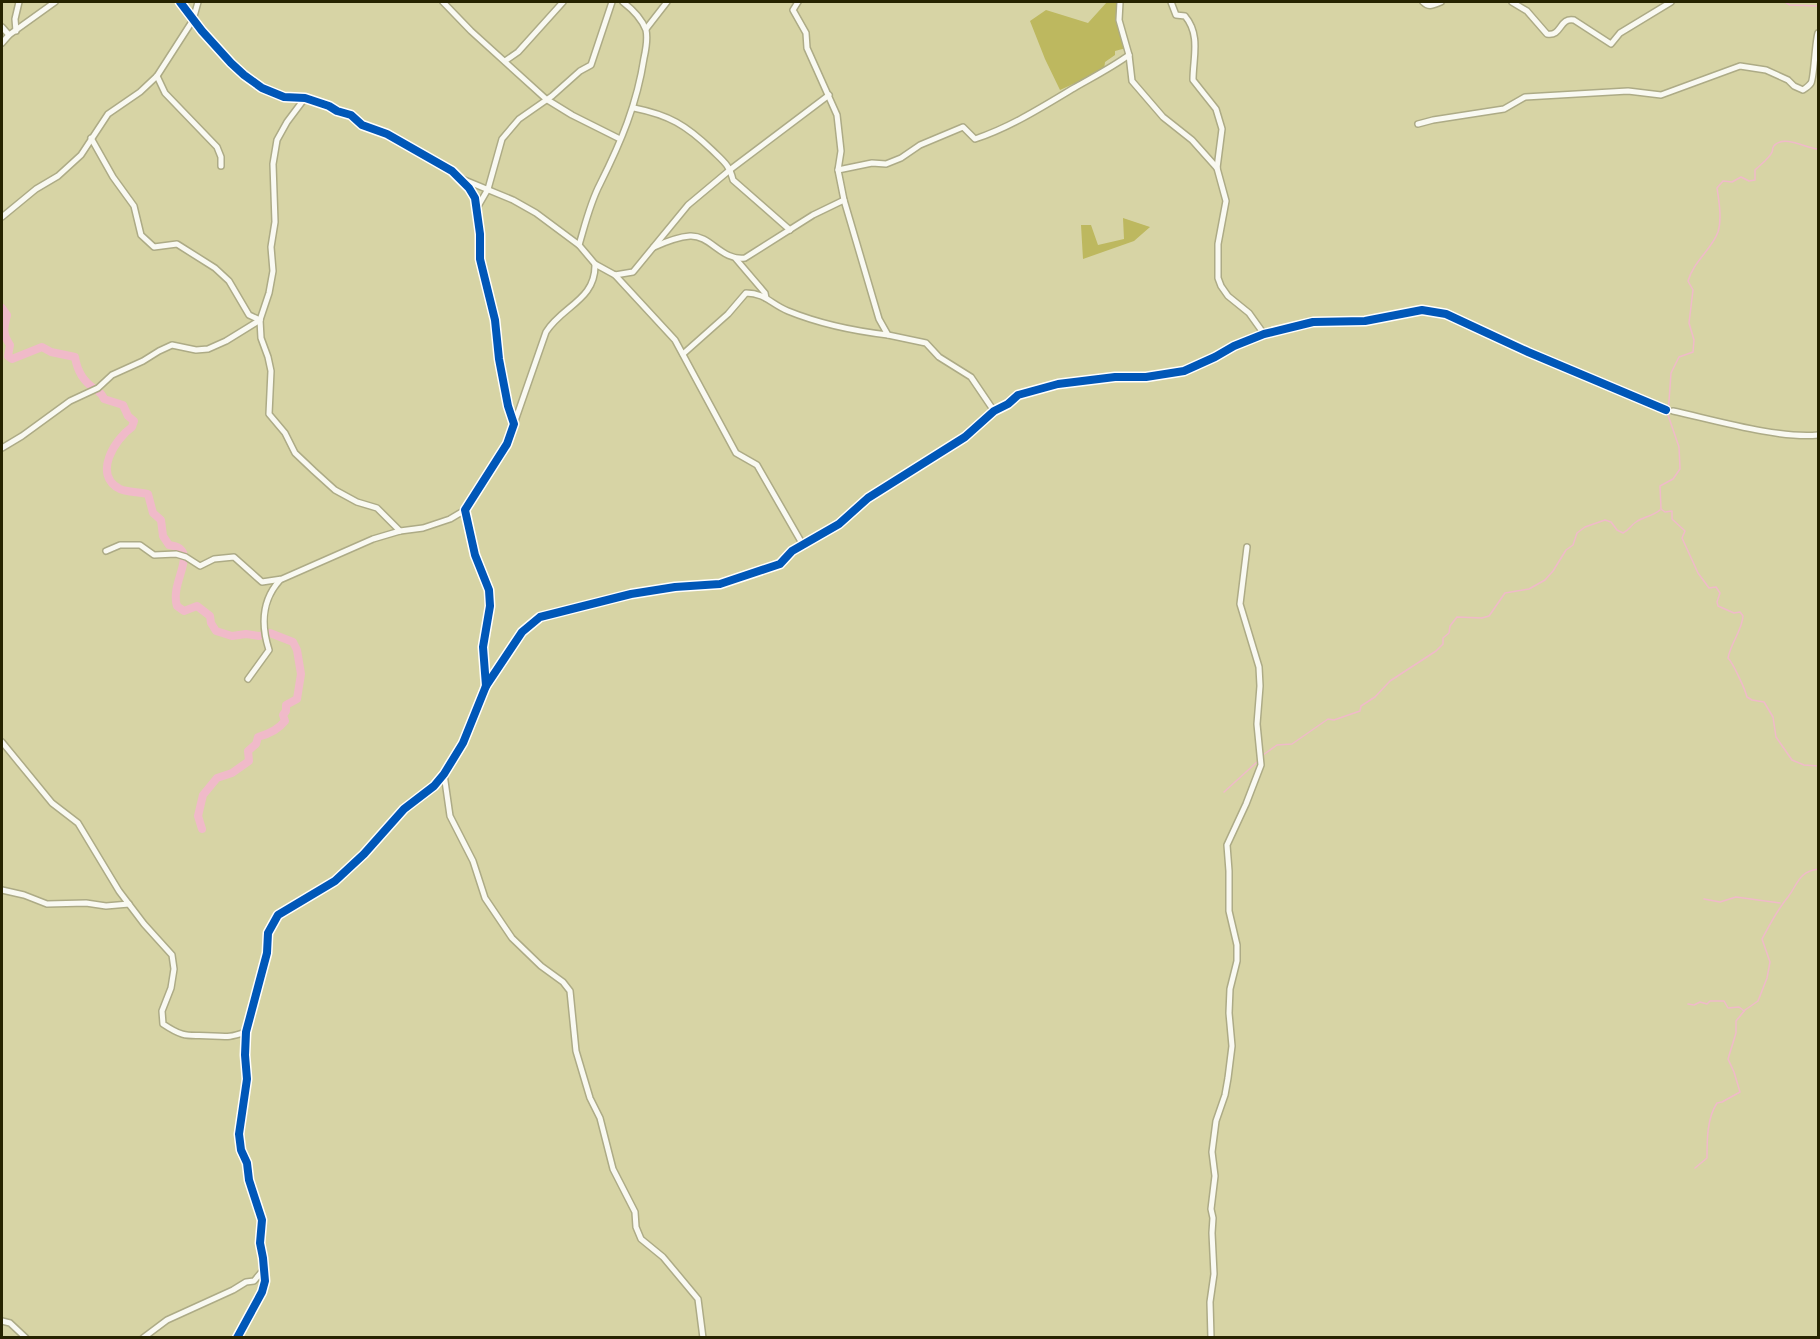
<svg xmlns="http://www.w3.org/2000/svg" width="1820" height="1339" font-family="Ubuntu,sans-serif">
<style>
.forest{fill:#bdb85f}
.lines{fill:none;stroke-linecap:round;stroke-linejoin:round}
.stream{stroke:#f0bac9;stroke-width:1.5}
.river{stroke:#f0bac9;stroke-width:8}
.street-casing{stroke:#adab86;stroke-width:8}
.street{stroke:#f9f9f2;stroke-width:5}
.cycleway-casing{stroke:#fff;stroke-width:11}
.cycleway{stroke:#0057b8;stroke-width:8}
</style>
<rect width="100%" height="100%" fill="#d7d4a5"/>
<g class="forest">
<polygon points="1107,2 1116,2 1116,21 1126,48 1115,51 1115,55 1105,62 1104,70 1060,90 1045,59 1030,21 1046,10 1088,23"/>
<polygon points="1123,218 1150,227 1134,241 1083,259 1081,225 1091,225 1098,245 1124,239"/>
</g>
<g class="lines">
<g class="stream">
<polyline points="1785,2 1790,5 1818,6"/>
<polyline points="1817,62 1818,70"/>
<path d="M1818,149C1806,148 1786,136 1776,144C1771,147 1774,147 1772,152C1769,159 1760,165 1755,170V180L1749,181L1741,177L1732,182L1723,181L1717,188C1719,201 1722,219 1718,232C1712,249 1693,262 1688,281L1693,290L1689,323L1694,340L1693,352L1679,357L1671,373L1668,415L1679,447L1680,469L1673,479L1660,486L1661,509L1665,512L1672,511V519L1685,531L1682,538L1698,573L1709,588L1716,587L1720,593L1717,602L1718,606L1734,613L1740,612L1743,616C1742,631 1731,642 1728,658C1733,663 1745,689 1747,697L1752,700L1764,702L1773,717L1776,737L1792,760L1804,765L1818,766"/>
<path d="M1263,755L1277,745L1292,744L1328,719L1334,720L1360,711L1361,706L1375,697L1390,681L1436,651L1443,644V638L1449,633L1450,626L1457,617L1482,618L1489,616L1505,593L1529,589L1545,580L1553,571L1566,550L1573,545L1577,533L1585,527L1605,520L1611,522L1617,530L1623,533C1629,530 1630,526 1636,522C1643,517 1653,516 1660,510"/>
<polyline points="1224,792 1257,762"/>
<polyline points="1704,899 1720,902 1736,897 1780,903"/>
<polyline points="1688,1004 1694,1005 1700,1002 1707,1004 1710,1001 1724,1001 1728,1008 1739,1007 1744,1011"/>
<path d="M1695,1168L1707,1158C1707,1140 1707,1118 1717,1103L1722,1102L1740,1092L1734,1072L1728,1059L1736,1033V1021L1745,1010L1758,1001L1767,978L1770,962L1762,939C1770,924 1777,910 1788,897C1798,884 1798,872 1818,869"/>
</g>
<path class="river" d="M2,308L7,315C4,327 2,334 10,345L8,356L12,359L42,347L51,352L75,357C77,370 84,382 95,389C100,393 102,393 104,399L123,405L128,416L134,421L132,427C115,439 92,475 120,489C125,492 141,492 148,494L153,513L161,520L163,536L169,545C202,549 169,581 177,606L184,611L197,606L210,616L211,623L216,631L232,636L246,634L259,636L270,633L293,642L297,650L301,674L297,699L286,705V711L283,715L285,721C278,730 269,734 258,737L256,744L248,751L249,761L232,773L217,778L203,795L198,816L202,829"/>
<defs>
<g id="street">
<polyline points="180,2 202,31 231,63 244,75 262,88 284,97 305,98 329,106 337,111 351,115 362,125 387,134 452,171 469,188 475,198 480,234 480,259 495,320 499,359 508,406 514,424 507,444 465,510 475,555 489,590 490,606 483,647 486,686 463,743 444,774 434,786 404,809 364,854 335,881 278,915 268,933 267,953 246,1032 245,1055 247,1079 239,1134 241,1150 247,1163 249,1180 262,1220 260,1243 263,1258 265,1281 262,1292 237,1338"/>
<polyline points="443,2 471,31 546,99 572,115 620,139"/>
<polyline points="798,2 793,10 806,33 807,48 837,115 841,151 838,170 844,200 879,319 888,335 926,343 939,357 971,377 994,411"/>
<polyline points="1120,2 1119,20 1129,55 1132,81 1163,117 1192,140 1217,168"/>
<path d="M1171,2L1176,15L1185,16C1201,35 1193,58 1193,80L1216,109L1222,129L1217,168L1226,201L1218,244V278L1221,286L1228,296L1249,313L1264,334"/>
<path d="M1423,2C1429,8 1433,5 1441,2"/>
<path d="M1512,2L1527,11L1547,34C1562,37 1559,17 1574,20L1611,44L1620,33L1671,2"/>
<polyline points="2,27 9,35"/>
<polyline points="646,29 667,2"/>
<polyline points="16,31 15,19 19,2"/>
<polyline points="2,43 9,35 55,2"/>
<polyline points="505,61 518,52 563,2"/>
<polyline points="157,76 165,93 217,147 221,157 221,166"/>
<polyline points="305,98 287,122 277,140 273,164 275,222 271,247 273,271 269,293 260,320 261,338 268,357 271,371 269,414 285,433 295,453 314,471 335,490 357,502 377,508 400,531"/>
<path d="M634,108C669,115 686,125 712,150C722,160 730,165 733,180L790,230"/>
<path d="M1418,124L1433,120L1504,109L1525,97L1628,91L1661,95L1740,66L1766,70L1788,80L1794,86L1803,90C1806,88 1809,86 1811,83C1814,79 1815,43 1818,33"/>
<polyline points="91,138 113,177 134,206 141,235 154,247 177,244 215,268 229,281 249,315 260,320"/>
<path d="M838,170L872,163L886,164L901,158L920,145L963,127L975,139C1011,127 1042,107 1074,88C1093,77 1111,68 1129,55"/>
<polyline points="462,179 513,200 536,213 579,245"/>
<polyline points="477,208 488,189 502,139 519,119 552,96 580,71 591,65 612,2"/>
<polyline points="2,217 36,189 58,176 81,155 108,114 140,92 157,76 193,20 198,2"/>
<path d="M654,247C665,242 677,237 690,236C711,235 721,261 745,258L813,215L844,200"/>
<polyline points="736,259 765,293 766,298"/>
<polyline points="595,264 615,275 633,272 688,205 731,169 829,95"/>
<polyline points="615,275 675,340 736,453 757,465 803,545"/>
<path d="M683,354L728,314L746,293C765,293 771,304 788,311C820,324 854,331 888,335"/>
<path d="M1673,411C1714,420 1779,439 1818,435"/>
<path d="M514,424L546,332C562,306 596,300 595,264L579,245C585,225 590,203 600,184C621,142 637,104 644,58C646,49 648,39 646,30C642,19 632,9 623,2"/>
<polyline points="2,448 22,436 70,401 98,388 112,375 143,361 159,351 172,345 196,350 208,349 226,341 260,320"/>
<polyline points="106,551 120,545 140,545 154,555 176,554 186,557 200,566 214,559 234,557 262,582 282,579 373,539 400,531 423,528 450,519 465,510"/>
<path d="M248,679L269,650C261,625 261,601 280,580"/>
<polyline points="486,686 522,632 540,617 631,594 675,587 720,584 780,564 792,551 839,524 868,498 965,437 994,411 1008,404 1018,395 1058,384 1115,377 1146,377 1184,371 1215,357 1234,346 1264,334 1313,322 1365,321 1422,310 1446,314 1528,352 1666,410"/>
<path d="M2,742L52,803L78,823L119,891L144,924L172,955L174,969L171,988L162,1011L163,1024C187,1040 188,1034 213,1036C229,1037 231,1037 246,1032"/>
<polyline points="444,774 450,816 473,861 485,898 512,938 541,966 563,982 570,991 576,1051 590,1098 600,1118 613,1169 635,1212 636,1227 641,1239 663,1257 698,1299 703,1338"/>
<polyline points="2,890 24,895 47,904 86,903 106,906 129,904"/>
<polyline points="2,1321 10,1323 26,1338"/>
<polyline points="143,1338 167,1320 233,1290 246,1282 254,1281 264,1269"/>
<polyline points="1211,1338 1210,1302 1214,1274 1212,1233 1213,1218 1211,1209 1215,1176 1212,1152 1216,1121 1225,1095 1228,1078 1232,1046 1229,1013 1230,989 1237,961 1237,945 1229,911 1229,871 1227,845 1246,804 1261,765 1257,724 1260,686 1259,667 1240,604 1247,547"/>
</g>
</defs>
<use href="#street" class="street-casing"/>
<use href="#street" class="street"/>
<defs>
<g id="cycleway">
<polyline points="180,2 202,31 231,63 244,75 262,88 284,97 305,98 329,106 337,111 351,115 362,125 387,134 452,171 469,188 475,198 480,234 480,259 495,320 499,359 508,406 514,424 507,444 465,510 475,555 489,590 490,606 483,647 486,686 463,743 444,774 434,786 404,809 364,854 335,881 278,915 268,933 267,953 246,1032 245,1055 247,1079 239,1134 241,1150 247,1163 249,1180 262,1220 260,1243 263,1258 265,1281 262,1292 237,1338"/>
<polyline points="486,686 522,632 540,617 631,594 675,587 720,584 780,564 792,551 839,524 868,498 965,437 994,411 1008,404 1018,395 1058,384 1115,377 1146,377 1184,371 1215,357 1234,346 1264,334 1313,322 1365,321 1422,310 1446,314 1528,352 1666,410"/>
</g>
</defs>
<use href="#cycleway" class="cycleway-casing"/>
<use href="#cycleway" class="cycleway"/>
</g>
<rect width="1820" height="1339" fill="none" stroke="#262300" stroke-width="6"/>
</svg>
